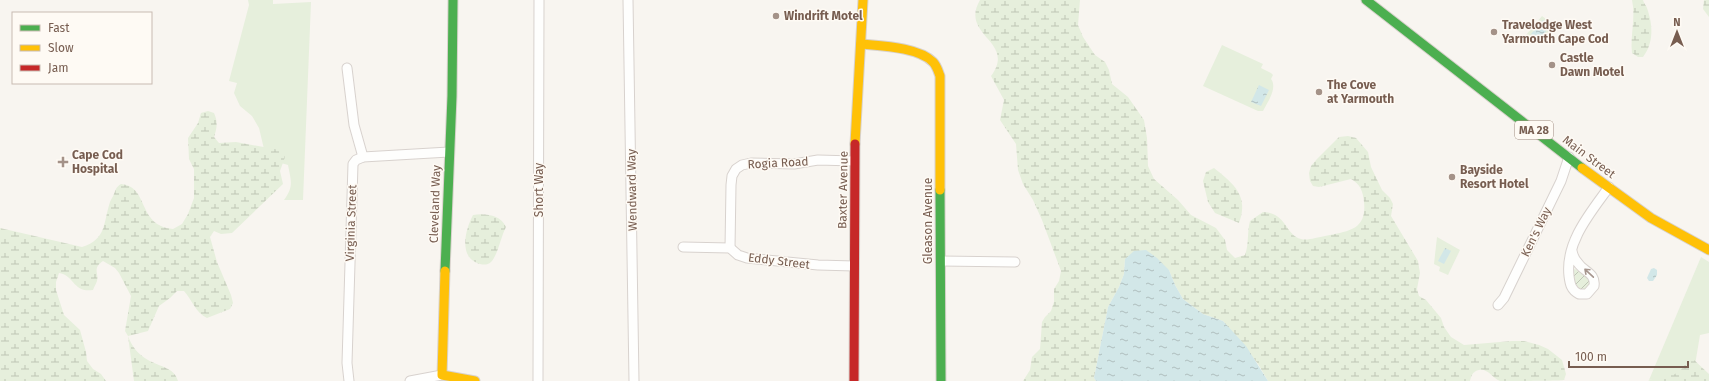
<svg xmlns="http://www.w3.org/2000/svg" width="1709" height="381" font-family="'Fira Sans',sans-serif">
<style>
.green{fill:#e6efdc}
.wetland{fill:url(#wetland-marsh)}
.garden{fill:url(#garden-furrows)}
.water{fill:url(#water-ripples)}
.lines{fill:none;stroke-linecap:round;stroke-linejoin:round}
.street-casing{stroke:#d8d2ce;stroke-width:11}
.fast-casing{stroke:#d8d2cc;stroke-width:11}
.slow-casing{stroke:#d8d2cc;stroke-width:11}
.jam-casing{stroke:#d8d2cc;stroke-width:11}
.street{stroke:#fefefd;stroke-width:9}
.fast{stroke:#4caf50;stroke-width:9}
.slow{stroke:#ffc107;stroke-width:9}
.jam{stroke:#c62828;stroke-width:9}
.oneway{stroke:#a6958d}
.poi-dot{fill:#a49288;stroke:#fefaf4;stroke-width:1.5}
.labels{text-anchor:middle;stroke-width:3;stroke-linejoin:round;paint-order:stroke}
.shield{fill:#fefaf4;stroke:#a08c81;stroke-width:1}
.shield-label{font-size:11px;font-weight:bold;fill:#775d50}
.poi-label{font-size:12px;font-weight:bold;fill:#775d50;stroke:#fefaf4;text-anchor:start}
.street-label{font-size:12px;fill:#775d50;stroke:#fefaf4}
</style>
<defs>
<pattern id="wetland-marsh" width="20" height="14" patternUnits="userSpaceOnUse"><rect width="20" height="14" fill="#e6efdc"/><path d="M1 5h8M5 5V1M11 12h8M15 12V8" fill="none" stroke="#bfc5b5"/></pattern>
<pattern id="garden-furrows" width="10" height="10" patternUnits="userSpaceOnUse"><rect width="10" height="10" fill="#e6efdc"/><path d="M-1 1l2-2M0 10L10 0M9 11l2-2" fill="none" stroke="#bfc5b5"/></pattern>
<pattern id="water-ripples" width="26" height="14" patternUnits="userSpaceOnUse"><rect width="26" height="14" fill="#d2e7e8"/><path d="M2 4q2-2 4 0t4 0M15 11q2-2 4 0t4 0" fill="none" stroke="#afbebe"/></pattern>
</defs>
<rect width="100%" height="100%" fill="#f8f5f0"/>
<g class="green">
<path d="M248,0H273V4L311,2L303,200H284C294,186 291,181 288,165L274,161L264,149L259,128L252,116L240,106L234,93L237,83L229,81L249,5Z"/>
<polygon points="1542,16 1554,25 1538,44 1526,35"/>
<path d="M1222,45L1263,64L1261,68L1271,73L1273,75L1271,79C1278,88 1267,103 1263,111H1258L1203,86Z"/>
<polygon points="1437,237 1460,250 1448,275 1439,271 1440,267 1434,264"/>
<path d="M1701,257L1709,262V333L1700,335L1695,365L1685,364C1677,381 1666,376 1649,380Z"/>
</g>
<g class="wetland">
<path d="M980,0H1080L1078,25L1083,37L1095,55L1105,62L1109,70L1112,84L1128,97L1144,120L1147,138L1148,166L1154,179L1178,200L1191,215L1216,228L1225,240L1227,250L1235,258L1245,255C1249,245 1247,232 1250,221L1263,212C1287,213 1285,235 1301,239C1307,241 1318,237 1325,236C1347,231 1367,231 1364,202C1363,191 1360,184 1351,179L1319,187L1313,186L1310,181L1309,173L1311,166L1317,159L1339,137L1348,136L1356,138L1368,152L1371,167L1382,190L1390,198L1393,204L1391,216L1418,261L1420,273L1417,289L1419,296L1426,300L1441,318L1444,327L1451,337L1464,345L1512,341H1524L1539,345L1548,349L1562,360L1566,374L1564,380C1560,381 1505,381 1500,381C1492,378 1488,368 1479,370C1473,371 1471,376 1470,381H1268L1258,364L1223,321L1203,314L1183,299L1175,285L1169,270L1125,259L1124,274L1119,287L1108,307L1094,378L1096,381H1023L1030,370L1032,357L1040,349L1042,322L1045,317L1051,311L1054,302V289L1059,281L1061,271L1042,220L1033,200L1023,184L1018,170L1016,144L1000,120L1004,100L991,76C1017,41 959,36 980,0Z"/>
<path d="M1632,0H1643C1644,4 1646,5 1647,8C1653,25 1654,43 1643,57H1638L1632,53C1630,35 1636,18 1632,0Z"/>
<polygon points="1704,0 1709,0 1709,17 1703,9"/>
<path d="M208,111L214,113C218,122 217,128 214,137L219,143L236,142L280,150L285,157L280,171L283,184L232,233L221,234L214,231L210,237L217,262L231,295L233,303L230,309L207,318C196,313 192,300 184,291H177L170,298L159,306L148,331L128,336C132,347 138,354 148,360C160,367 174,367 178,381H134L128,336L125,331L131,296L119,273L115,268L103,261C92,269 99,272 97,281C96,284 94,287 93,290C73,293 74,275 59,273L56,282V290L64,315L80,330L86,352L87,361L93,369L101,374L106,381H0V228L82,247C107,239 103,223 110,202C111,199 113,197 114,194C116,189 116,187 121,184C146,186 139,216 161,226C164,228 169,228 173,229L182,224L188,214L194,198V169L189,159L188,138L198,123L201,113Z"/>
<path d="M1214,168C1234,184 1249,196 1239,223L1215,213L1208,202L1203,181L1206,172Z"/>
<path d="M473,215C485,213 501,215 506,227C501,236 498,255 491,262C488,265 484,265 480,264C458,258 465,230 473,215Z"/>
<path d="M1693,359L1709,374V381H1648C1663,372 1676,381 1685,364Z"/>
</g>
<polygon class="garden" points="1575,269 1590,279 1591,283 1586,290 1580,290 1574,282 1573,270"/>
<g class="water">
<polygon points="1543,20 1550,26 1539,40 1531,34"/>
<polygon points="1259,85 1269,90 1261,106 1251,102"/>
<polygon points="1445,248 1451,251 1444,264 1438,261"/>
<polygon points="1146,250 1157,258 1169,270 1175,285 1183,299 1203,314 1223,321 1246,346 1268,381 1096,381 1094,378 1108,307 1119,287 1124,274 1125,259 1134,251"/>
<polygon points="1654,268 1657,270 1657,275 1653,281 1649,281 1647,278 1651,269"/>
</g>
<g class="lines">
<defs>
<g id="street">
<polyline points="628,0 634,381"/>
<polyline points="347,68 354,125 363,157"/>
<polyline points="683,247 730,248 738,255 747,258 818,265 854,266"/>
<polyline points="730,248 731,185 732,176 736,169 742,165 751,163 794,164 818,160 854,161"/>
<path d="M1572,251C1573,256 1575,260 1578,263C1584,272 1596,273 1594,286L1587,294H1579C1571,290 1570,284 1569,276C1565,242 1591,212 1609,187"/>
<polyline points="941,261 1015,262"/>
<polyline points="1498,305 1504,298 1561,181 1569,157"/>
<polyline points="349,381 347,363 353,164 356,160 363,157 449,152"/>
<polyline points="410,381 442,375"/>
<polyline points="538,381 539,0"/>
</g>
<g id="fast">
<polyline points="1366,0 1582,168"/>
<polyline points="940,190 941,381"/>
<polyline points="445,271 452,96 453,0"/>
</g>
<g id="slow">
<path d="M861,44C881,46 918,47 933,62C937,66 938,71 940,76V190"/>
<polyline points="855,144 863,0"/>
<polyline points="1582,168 1651,218 1709,250"/>
<polyline points="445,271 442,375 475,381"/>
</g>
<polyline id="jam" points="854,381 855,144"/>
</defs>
<use href="#street" class="street-casing"/>
<use href="#fast" class="fast-casing"/>
<use href="#slow" class="slow-casing"/>
<use href="#jam" class="jam-casing"/>
<use href="#street" class="street"/>
<use href="#fast" class="fast"/>
<use href="#slow" class="slow"/>
<use href="#jam" class="jam"/>
</g>
<defs><path id="oneway-shaft" d="M-6 0H5M1.5-3L5.5 0L1.5 3" fill="none" stroke-width="1.6" stroke-linecap="round" stroke-linejoin="round"/></defs>
<use class="oneway" href="#oneway-shaft" transform="translate(1589 273) rotate(-137)"/>
<g class="poi-dot">
<circle cx="776" cy="16" r="4"/>
<circle cx="1494" cy="32" r="4"/>
<circle cx="1552" cy="65" r="4"/>
<circle cx="1319" cy="92" r="4"/>
<path d="M61 156h4v4h4v4h-4v4h-4v-4h-4v-4h4z"/>
<circle cx="1452" cy="177" r="4"/>
</g>
<g class="labels">
<rect class="shield" x="1515" y="121" width="38" height="18" rx="3"/>
<g class="shield-label">
<text x="1534" y="134">MA 28</text>
</g>
<g class="poi-label">
<text x="784" y="20">Windrift Motel</text>
<text x="1502" y="29">Travelodge West<tspan x="1502" dy="14">Yarmouth Cape Cod</tspan></text>
<text x="1560" y="62">Castle<tspan x="1560" dy="14">Dawn Motel</tspan></text>
<text x="1327" y="89">The Cove<tspan x="1327" dy="14">at Yarmouth</tspan></text>
<text x="72" y="159">Cape Cod<tspan x="72" dy="14">Hospital</tspan></text>
<text x="1460" y="174">Bayside<tspan x="1460" dy="14">Resort Hotel</tspan></text>
</g>
<g class="street-label">
<text transform="translate(1589 157) rotate(37)" y="4">Main Street</text>
<text transform="translate(778 163) rotate(-3)" y="4">Rogia Road</text>
<text transform="translate(539 190) rotate(-90)" y="4">Short Way</text>
<text transform="translate(632 190) rotate(-91)" y="4">Wendward Way</text>
<text transform="translate(843 190) rotate(-89)" y="4">Baxter Avenue</text>
<text transform="translate(435 204) rotate(-88)" y="4">Cleveland Way</text>
<text transform="translate(928 221) rotate(-90)" y="4">Gleason Avenue</text>
<text transform="translate(351 223) rotate(-88)" y="4">Virginia Street</text>
<text transform="translate(1536 232) rotate(-64)" y="4">Ken's Way</text>
<text transform="translate(779 261) rotate(7)" y="4">Eddy Street</text>
</g>
</g>
<rect x="12" y="12" width="140" height="72" fill="#fefaf4" stroke="#c8bbb2"/>
<rect x="20" y="25" width="20" height="6" fill="#4caf50" stroke="#c8bbb2"/>
<text x="48" y="32" font-size="12" fill="#775d50">Fast</text>
<rect x="20" y="45" width="20" height="6" fill="#ffc107" stroke="#c8bbb2"/>
<text x="48" y="52" font-size="12" fill="#775d50">Slow</text>
<rect x="20" y="65" width="20" height="6" fill="#c62828" stroke="#c8bbb2"/>
<text x="48" y="72" font-size="12" fill="#775d50">Jam</text>
<g transform="translate(1677 32)" stroke="#fefaf4" stroke-width="3" paint-order="stroke">
<path d="M0-3L7 15L0 10L-7 15Z" fill="#775d50"/>
<text y="-6" font-size="11" font-weight="bold" text-anchor="middle" fill="#775d50">N</text>
</g>
<path d="M1569 361v6h119v-6" fill="none" stroke="#775d50" stroke-width="2"/>
<text x="1575" y="361" font-size="12" fill="#775d50" stroke="#fefaf4" stroke-width="3" paint-order="stroke">100 m</text>
</svg>
